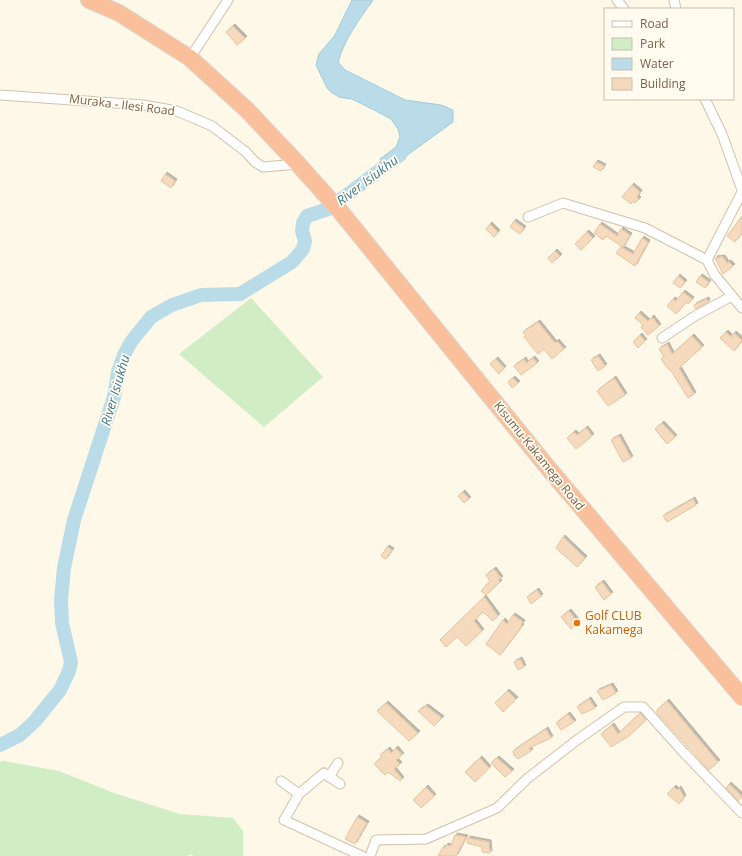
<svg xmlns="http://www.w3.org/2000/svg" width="742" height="856" font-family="'Open Sans',sans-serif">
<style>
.green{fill:#d0edc5}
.water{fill:#badce9;stroke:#a0cbdb}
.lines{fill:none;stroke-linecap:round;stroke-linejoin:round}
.river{stroke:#badce9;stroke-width:14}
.building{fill:#f5dabe;stroke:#e8c39d;filter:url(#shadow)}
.street-casing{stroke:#d1c1ac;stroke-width:11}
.highway-casing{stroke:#dcd6d0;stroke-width:18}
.street{stroke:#fff;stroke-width:9}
.highway{stroke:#fac09c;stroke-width:16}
.food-dot{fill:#e8710a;stroke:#fffbef;stroke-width:1.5}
.labels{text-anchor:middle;stroke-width:3.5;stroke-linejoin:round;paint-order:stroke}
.street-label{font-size:12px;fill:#7a614a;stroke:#fffbef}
.food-label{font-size:12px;fill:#c56008;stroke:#fffbef;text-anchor:start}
.water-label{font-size:13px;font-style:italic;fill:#41788e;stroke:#fffbef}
</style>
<defs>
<filter id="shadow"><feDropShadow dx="2" dy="-2" stdDeviation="0" flood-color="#0004"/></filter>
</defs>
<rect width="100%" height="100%" fill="#fef8e8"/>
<g class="green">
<polygon points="251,298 323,377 264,427 179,354"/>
<polygon points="4,761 59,771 114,793 180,814 233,818 243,831 243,856 193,856 191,854 187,856 0,856 0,762"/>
</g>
<path class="water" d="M352,0H373C359,20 345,38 338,62L345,70L405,100L441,105L453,110V122L388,169L380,159L396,147L400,137L398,129L391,119L378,112L352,99L339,97L331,92L327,88L316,65L319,54L335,35Z"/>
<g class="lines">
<polyline class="river" points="0,745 20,735 35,721 60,690 69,671 71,662 62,623 61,600 64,568 74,520 114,397 118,372 124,355 131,342 151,317 172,305 201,295 240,294 292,262 303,249 305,241 302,231 303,223 307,216 328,209 400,155"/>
</g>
<g class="building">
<polygon points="233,26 245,38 237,45 226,32"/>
<polygon points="596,162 604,166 601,171 593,167"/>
<polygon points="165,174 175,181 171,188 161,181"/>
<polygon points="632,185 640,192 637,197 639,199 635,203 633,201 631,204 622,197"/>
<polygon points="742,216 742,233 735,242 727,236"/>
<polygon points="514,221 524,228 520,234 510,227"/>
<polygon points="490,224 498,232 494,237 486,229"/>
<polygon points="600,224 617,236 621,229 630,235 623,247 606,236 603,240 594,233"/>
<polygon points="587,232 593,238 581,250 575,244"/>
<polygon points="642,238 648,242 635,266 616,253 621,247 633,254"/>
<polygon points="555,251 560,256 552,263 548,258"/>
<polygon points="723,257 727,263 729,262 733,266 723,274 715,258"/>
<polygon points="678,276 685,282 680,288 673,283"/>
<polygon points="700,276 709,282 705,288 696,282"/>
<polygon points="683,292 692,299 688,304 686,302 676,314 667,306 673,299 676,301"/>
<polygon points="707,299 708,302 696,309 694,305"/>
<polygon points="639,313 648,321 652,317 659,326 648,335 641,327 643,325 635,318"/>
<polygon points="538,322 555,343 557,341 564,349 552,359 544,349 538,354 524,337 526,336 523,332"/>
<polygon points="726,332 731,337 734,333 742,340 734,351 720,338"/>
<polygon points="640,335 645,341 638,348 633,342"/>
<polygon points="692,336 702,347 679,368 694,394 688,398 670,369 669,370 661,359 664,357 659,349 667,344 672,354"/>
<polygon points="598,356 605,366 598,371 591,360"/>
<polygon points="533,358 537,363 521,375 514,366 524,359 526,363"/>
<polygon points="496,359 504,368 499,374 490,364"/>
<polygon points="513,378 518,383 512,388 508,382"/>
<polygon points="614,378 625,395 608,406 597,391"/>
<polygon points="662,423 675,437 667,444 655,429"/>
<polygon points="586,428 592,436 576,449 567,438 574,432 577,435"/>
<polygon points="619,436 631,458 623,462 611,440"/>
<polygon points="463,492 469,499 464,503 458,496"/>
<polygon points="693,499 696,505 667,522 663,516"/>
<polygon points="563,537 585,558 577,567 556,548"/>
<polygon points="387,547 392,550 386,559 381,556"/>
<polygon points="494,569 501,578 498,580 500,582 486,595 481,591 490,581 486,575"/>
<polygon points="602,582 611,594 604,600 595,587"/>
<polygon points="537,590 541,596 531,604 527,597"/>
<polygon points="484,597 498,616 493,621 483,612 474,621 482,631 466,646 457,637 446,647 440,640"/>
<polygon points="569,611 578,622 571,629 561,617"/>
<polygon points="513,615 523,622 521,625 522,626 500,655 486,644 503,620 507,624"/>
<polygon points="520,659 524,667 518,670 514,662"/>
<polygon points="611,685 616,693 603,700 597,691"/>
<polygon points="507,691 516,699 503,712 495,703"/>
<polygon points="589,699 595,708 582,714 577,707"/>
<polygon points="667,701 718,762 709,770 657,713 657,710"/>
<polygon points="386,703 418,733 409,741 377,711"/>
<polygon points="426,706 442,718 434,726 418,711"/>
<polygon points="640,713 646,720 629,736 611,747 601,734 612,725 618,734"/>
<polygon points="568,714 574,722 561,730 556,723"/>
<polygon points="546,729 551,738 529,748 531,751 518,759 514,755 513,751"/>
<polygon points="396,748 402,755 396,760 400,764 394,769 402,779 400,781 388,772 385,775 374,764 382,757 380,755 388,749 391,753"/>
<polygon points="480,758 489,768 475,782 465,772"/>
<polygon points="497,758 512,771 505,777 491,763"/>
<polygon points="729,784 742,796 738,801 726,788"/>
<polygon points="426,787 434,796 421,808 413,800"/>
<polygon points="674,787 677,790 679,788 684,797 679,804 667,794"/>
<polygon points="357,817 367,823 355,844 345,839"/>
<polygon points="455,835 466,837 456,856 438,856 443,847 445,848 446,845 451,846"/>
<polygon points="468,838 489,842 490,853 482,852 482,847 467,843"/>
</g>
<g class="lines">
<defs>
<g id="street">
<polyline points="617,0 624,9"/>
<polyline points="674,0 676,9"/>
<polyline points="190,58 228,0"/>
<polyline points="0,95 143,105 177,111 212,126 246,152 255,162 263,167 298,164"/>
<polyline points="705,99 722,134 742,190"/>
<polyline points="742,192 707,260 714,274 742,308"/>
<polyline points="528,217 563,203 645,228 707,260"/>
<polyline points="662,338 695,316 732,296"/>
<polyline points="329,777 338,763"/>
<polyline points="281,781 299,794"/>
<polyline points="340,784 324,773 299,794 284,820 362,856"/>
<polyline points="370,856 376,840 426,839 497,808 528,778 577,740 624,707 643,707 685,754 742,813"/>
</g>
<polyline id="highway" points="89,0 119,13 190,58 247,110 298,164 340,211 549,469 742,697"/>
</defs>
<use href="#street" class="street-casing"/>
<use href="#highway" class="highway-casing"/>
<use href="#street" class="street"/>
<use href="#highway" class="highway"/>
</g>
<circle class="food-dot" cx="577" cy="623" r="4"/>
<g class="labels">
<g class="street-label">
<text transform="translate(122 105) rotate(7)" y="4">Muraka - Ilesi Road</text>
<text transform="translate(539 456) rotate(51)" y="4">Kisumu-Kakamega Road</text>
</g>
<g class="food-label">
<text x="585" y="620">Golf CLUB<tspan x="585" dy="14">Kakamega</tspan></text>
</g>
<g class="water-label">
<text transform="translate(367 180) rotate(-37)" y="5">River Isiukhu</text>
<text transform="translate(115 390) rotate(-74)" y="5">River Isiukhu</text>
</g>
</g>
<rect x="604" y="8" width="130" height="92" fill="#fffbef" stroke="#cabdad"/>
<rect x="612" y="21" width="20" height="6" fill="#ffffff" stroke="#cabdad"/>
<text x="640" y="28" font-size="12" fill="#7a614a">Road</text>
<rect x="612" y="38" width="20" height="12" fill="#d0edc5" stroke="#cabdad"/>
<text x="640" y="48" font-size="12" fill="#7a614a">Park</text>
<rect x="612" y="58" width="20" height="12" fill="#badce9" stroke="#cabdad"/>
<text x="640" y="68" font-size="12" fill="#7a614a">Water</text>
<rect x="612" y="78" width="20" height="12" fill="#f5dabe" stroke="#cabdad"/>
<text x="640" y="88" font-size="12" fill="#7a614a">Building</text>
</svg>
